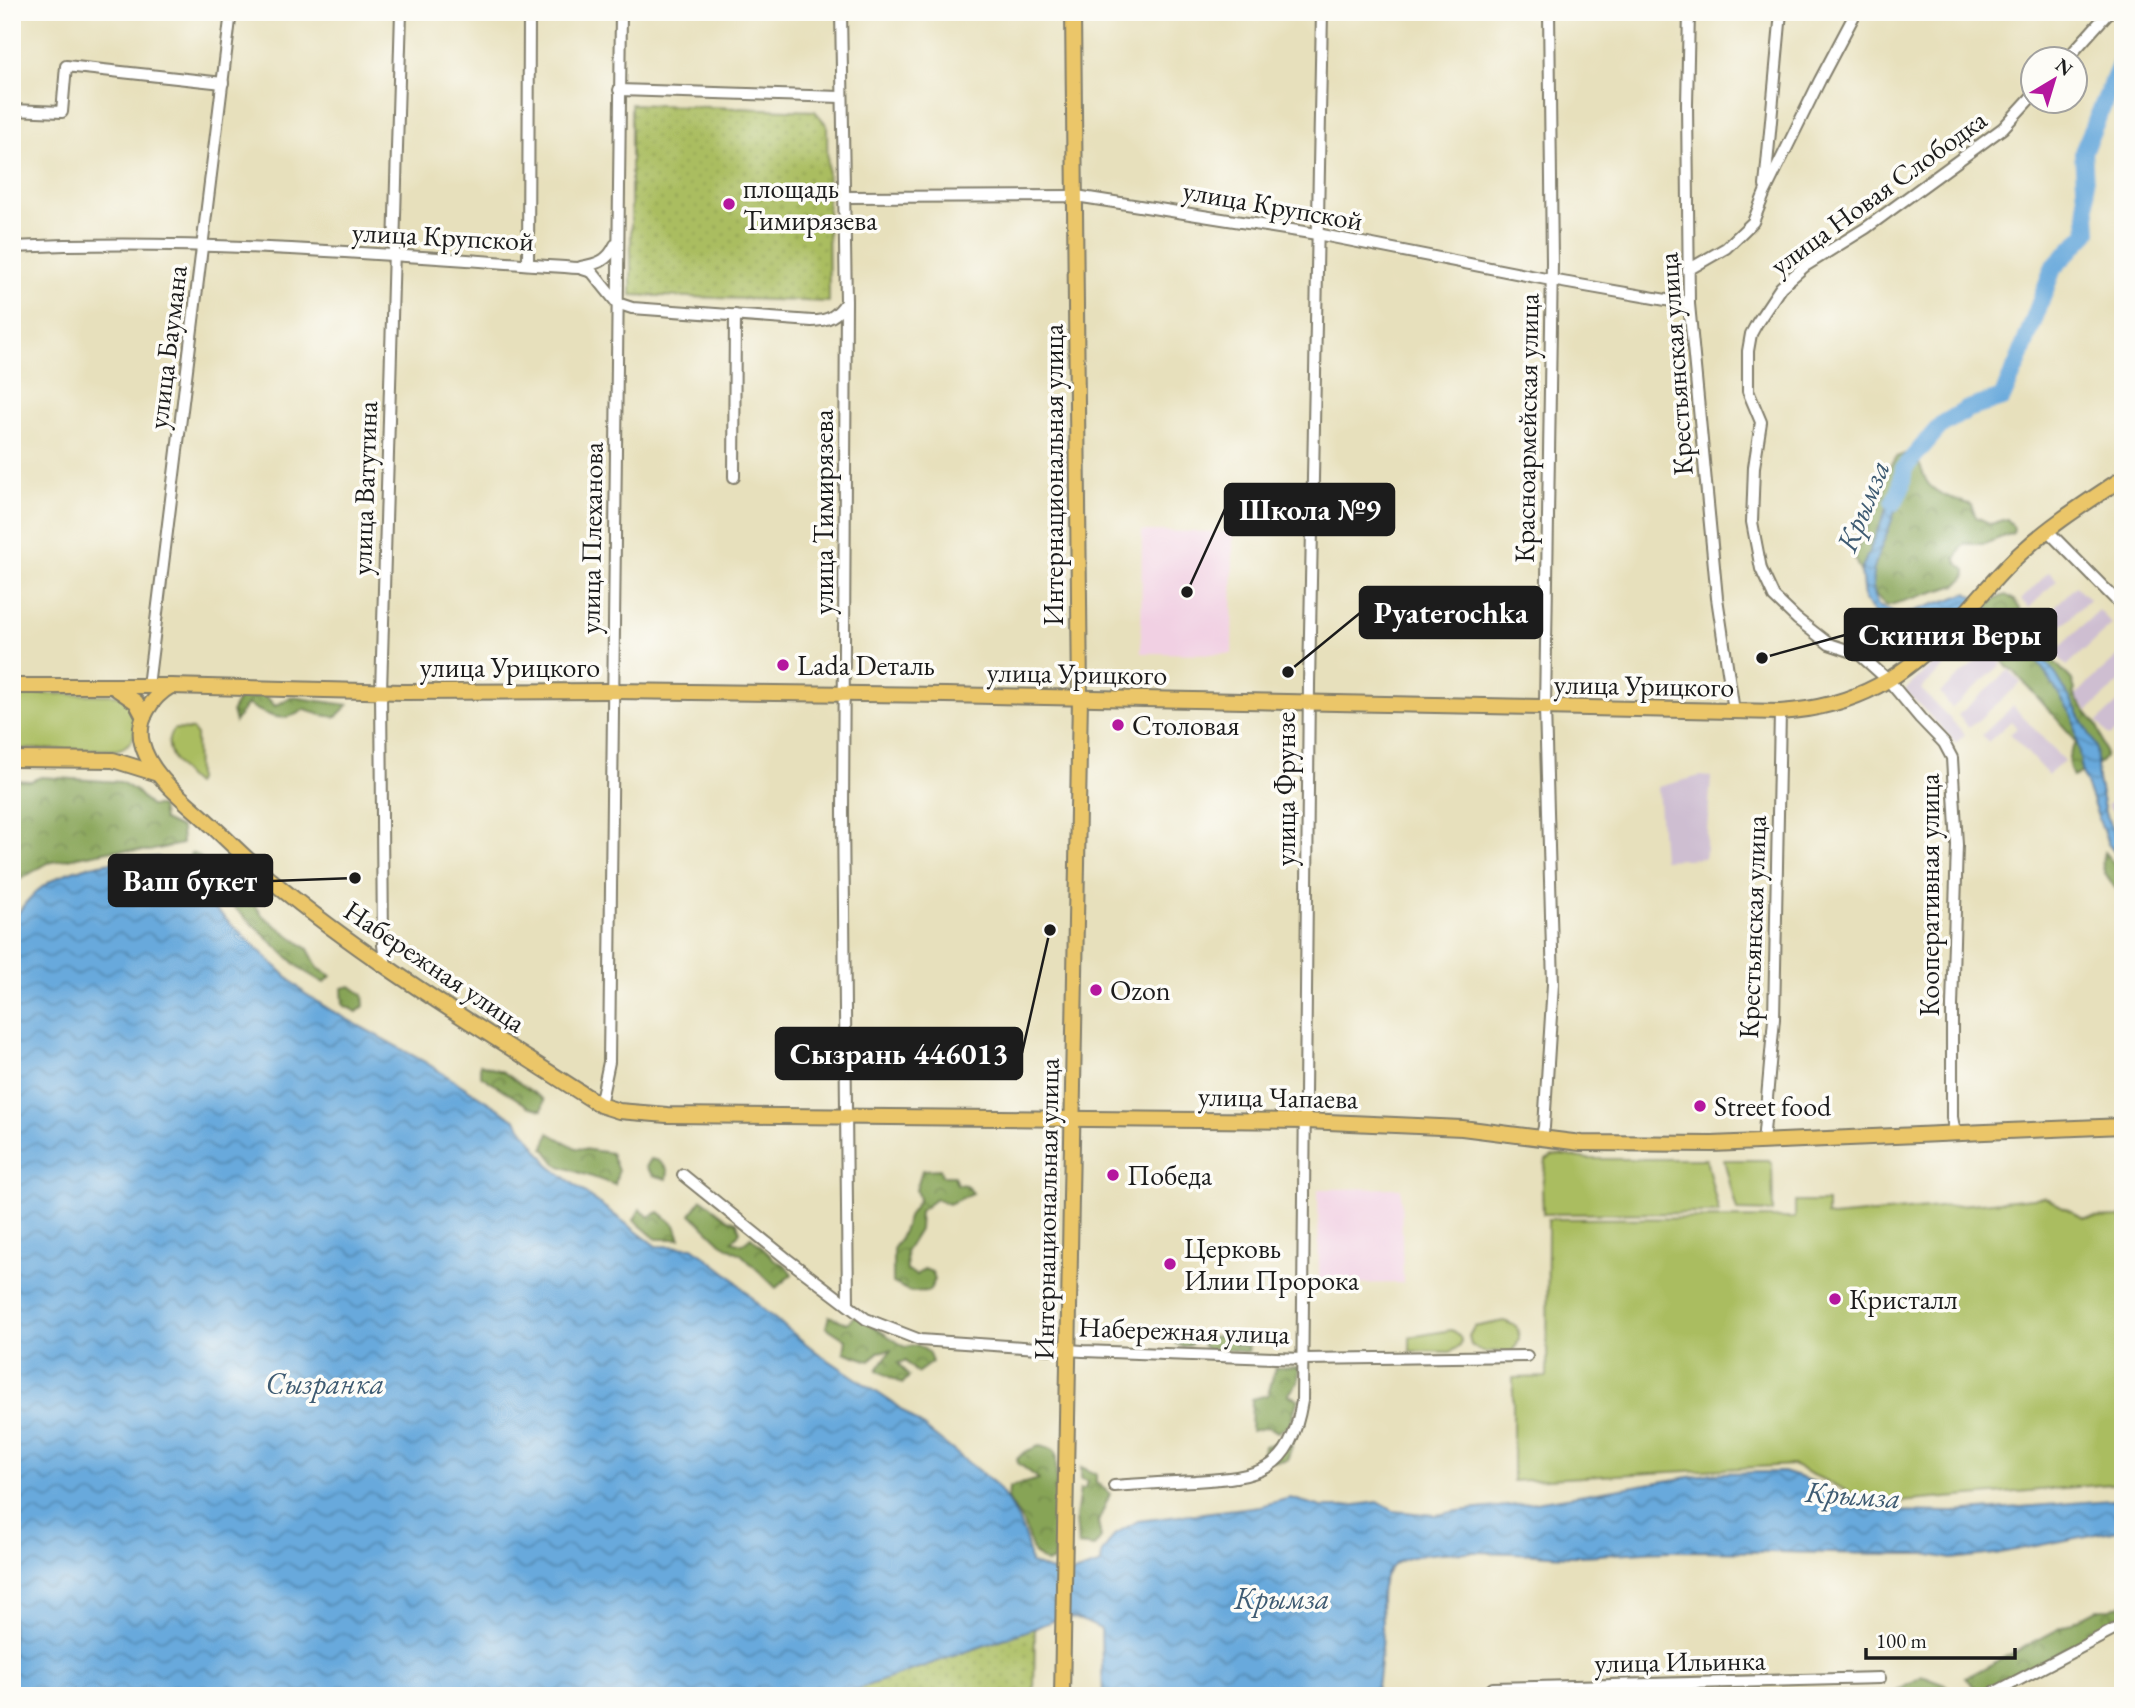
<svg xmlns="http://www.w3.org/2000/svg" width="2135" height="1708" font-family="'EB Garamond',serif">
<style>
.built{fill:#f1d0e3}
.industrial{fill:#cebed1}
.grass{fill:#aabd61;stroke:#636c3e;stroke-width:2}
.forest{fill:url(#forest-crowns);stroke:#52603a;stroke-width:2}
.park{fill:url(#park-dots);stroke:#636c3e;stroke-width:2}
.water{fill:url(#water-waves);stroke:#42627c;stroke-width:2}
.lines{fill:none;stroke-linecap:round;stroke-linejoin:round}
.river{stroke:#67a9dc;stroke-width:18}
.minor-casing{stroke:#827e6c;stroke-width:14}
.major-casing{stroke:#827e6c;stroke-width:18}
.minor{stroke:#fff;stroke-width:10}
.major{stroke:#ebc669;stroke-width:14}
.poi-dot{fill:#b5179e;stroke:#fdfcf7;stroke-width:2.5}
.labels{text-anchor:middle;stroke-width:7;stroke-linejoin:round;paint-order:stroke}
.poi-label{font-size:28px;fill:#1c1c1c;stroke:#fdfcf7;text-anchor:start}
.street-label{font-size:28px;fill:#1c1c1c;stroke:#fdfcf7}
.water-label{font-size:30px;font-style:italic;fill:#3e5b72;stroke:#fdfcf7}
.leader{fill:none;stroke:#1c1c1c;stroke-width:2.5}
.callout-dot{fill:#1c1c1c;stroke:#fdfcf7;stroke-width:2.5}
.callout{fill:#1c1c1c;stroke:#1c1c1c;stroke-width:2.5}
.callout-label{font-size:30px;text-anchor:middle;font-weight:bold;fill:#fff}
</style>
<defs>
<pattern id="forest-crowns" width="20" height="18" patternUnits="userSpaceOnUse" patternTransform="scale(1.75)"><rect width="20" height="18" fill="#87a457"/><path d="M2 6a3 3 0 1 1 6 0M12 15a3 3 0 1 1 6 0" fill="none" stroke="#6e8547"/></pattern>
<pattern id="park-dots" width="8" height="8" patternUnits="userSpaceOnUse" patternTransform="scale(1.75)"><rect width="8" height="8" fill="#aabd61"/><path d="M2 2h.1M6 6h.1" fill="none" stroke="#92a254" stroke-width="1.8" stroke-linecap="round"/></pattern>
<pattern id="water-waves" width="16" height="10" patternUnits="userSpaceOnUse" patternTransform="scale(1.75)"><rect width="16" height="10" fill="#67a9dc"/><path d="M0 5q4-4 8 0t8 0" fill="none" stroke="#5489b2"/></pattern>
</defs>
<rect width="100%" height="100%" fill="#fdfcf7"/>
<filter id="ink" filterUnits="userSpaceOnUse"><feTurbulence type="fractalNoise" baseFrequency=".0143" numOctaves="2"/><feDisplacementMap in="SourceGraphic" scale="14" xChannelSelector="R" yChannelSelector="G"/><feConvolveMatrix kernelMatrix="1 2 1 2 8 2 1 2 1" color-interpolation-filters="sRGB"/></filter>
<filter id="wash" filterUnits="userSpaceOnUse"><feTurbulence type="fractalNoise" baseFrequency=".00686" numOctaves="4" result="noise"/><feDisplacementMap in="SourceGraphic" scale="28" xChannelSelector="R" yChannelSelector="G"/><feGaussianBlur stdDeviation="1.57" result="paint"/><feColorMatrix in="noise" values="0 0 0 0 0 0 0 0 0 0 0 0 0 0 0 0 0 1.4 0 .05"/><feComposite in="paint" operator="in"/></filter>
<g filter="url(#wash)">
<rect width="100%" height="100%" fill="#e7e0bc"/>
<g class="built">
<polygon points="1142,531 1233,532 1232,654 1141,653"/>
<polygon points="1401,1188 1403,1283 1319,1284 1318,1189"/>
</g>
<g class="industrial">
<polygon points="2049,572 2057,580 2029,608 2021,600"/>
<polygon points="2076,586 2089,599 2047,640 2034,627"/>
<polygon points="2099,610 2112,624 2067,666 2054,652"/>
<polygon points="1960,638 1967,645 1921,689 1965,734 1956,743 1905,690"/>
<polygon points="1990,649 2002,664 1952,708 1940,693"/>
<polygon points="2123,652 2123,679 2088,711 2074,696"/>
<polygon points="2009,670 2021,683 1969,728 1958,715"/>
<polygon points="2123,698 2123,725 2110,736 2097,722"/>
<polygon points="2013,706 2064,761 2048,775 2010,734 2017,728 2011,721 1988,742 1982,735"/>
<polygon points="2123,745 2123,772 2109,758"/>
<polygon points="1700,776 1711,777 1705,858 1663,860 1658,787"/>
<polygon points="2123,791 2123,817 2120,820 2107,806"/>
</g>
<g class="grass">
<path d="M12,693L119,695C123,699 129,703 132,707C143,724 135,745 117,750L12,749Z"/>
<path d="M174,729L193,730L196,734L197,781L195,784C182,773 158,747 174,729Z"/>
<polygon points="1561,1155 1588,1159 1706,1159 1719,1213 1543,1214 1542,1186 1546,1160 1553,1156"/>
<polygon points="1724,1160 1769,1160 1772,1165 1773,1212 1737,1211"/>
<polygon points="2044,1197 2084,1218 2123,1217 2123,1483 1875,1504 1792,1465 1513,1481 1513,1378 1547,1377 1548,1219 1795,1218 1795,1202 1827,1202 1827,1216 1832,1217"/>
<path d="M1504,1321L1516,1326C1521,1337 1520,1342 1512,1351L1483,1352L1471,1345L1469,1336L1474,1327Z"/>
<path d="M1451,1330C1459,1333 1463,1339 1460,1346L1450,1352L1410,1351V1337Z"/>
</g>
<g class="forest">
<path d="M1907,453C1922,463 1919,465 1926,480C1932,494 1958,500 1971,505L1976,517L1991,524L2007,519L2014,528L2013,533L1984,544H1964L1956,558L1957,563L1966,570V576L1957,585L1887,606C1873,595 1857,571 1854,554L1883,494L1889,468L1896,457Z"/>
<path d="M2006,595L2014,600L2020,609L2022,622L2035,633L2041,648L2072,680L2075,690L2073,693C2084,715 2099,718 2103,745C2105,751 2107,755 2103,760C2096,768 2082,772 2073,777C2067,763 2066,756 2076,743L2073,737L2013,670L2007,667L1994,648L1978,645L1973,641C1974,622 1985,600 2006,595Z"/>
<path d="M261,691L275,706L292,697L348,705L336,717L321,715L305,709C283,725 268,716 247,704L235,722L232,711L242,693Z"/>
<polygon points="41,777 121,782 137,792 150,806 161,806 163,820 181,828 182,844 149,851 113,850 48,863 12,884 12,780 31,781"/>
<path d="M2104,852L2123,874V896C2110,882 2098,871 2104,852Z"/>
<polygon points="191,853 199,856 214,875 222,874 228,885 242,887 263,916 308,949 318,968 331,976 324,983 302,970 224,898 218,903 210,898 210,889 187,864"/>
<polygon points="351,986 363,995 364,1006 357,1012 343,1005 342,988"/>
<polygon points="480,1064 503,1072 544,1100 542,1110 528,1106 480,1075"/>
<polygon points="549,1133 576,1148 611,1153 618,1171 615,1185 557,1165 544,1148"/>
<polygon points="651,1159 659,1161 668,1170 667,1179 653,1175 646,1167"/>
<polygon points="940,1169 942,1176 954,1176 957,1184 966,1185 973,1193 949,1204 936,1199 920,1211 919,1230 906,1251 907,1271 917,1275 924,1269 932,1272 935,1280 929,1291 911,1292 893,1283 893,1249 900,1239 909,1215 919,1199 916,1190 922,1170"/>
<polygon points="702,1199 728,1219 737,1222 740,1232 732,1241 742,1244 751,1237 776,1261 785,1265 792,1274 776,1288 742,1255 721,1243 691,1214"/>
<polygon points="640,1209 649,1217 659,1212 675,1225 680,1239 656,1239 634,1220"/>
<polygon points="856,1315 905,1347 918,1345 928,1352 932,1362 917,1373 905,1361 898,1363 909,1377 902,1384 877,1370 891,1350 878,1352 870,1361 844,1352 846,1340 826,1327 829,1316 847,1323"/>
<path d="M1232,1336L1235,1345L1249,1346L1248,1352C1233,1351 1223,1346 1207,1350L1200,1340L1183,1347L1176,1344L1179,1337Z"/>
<polygon points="1299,1367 1298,1382 1288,1395 1298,1399 1290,1424 1278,1432 1268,1427 1251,1431 1252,1399 1268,1395 1275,1368"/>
<polygon points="1285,1440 1292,1446 1287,1460 1274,1461 1263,1454 1264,1446"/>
<polygon points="1039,1446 1052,1449 1056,1454 1057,1546 1053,1562 1046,1563 1034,1554 1023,1523 1008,1499 1009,1487 1039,1479 1018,1463 1017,1459 1024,1452"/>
<polygon points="1081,1467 1096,1474 1096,1482 1110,1494 1098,1522 1101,1538 1094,1547 1078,1545 1076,1518 1080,1489 1085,1489 1087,1481 1081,1479"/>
<polygon points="2123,1604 2123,1617 1982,1694 1965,1678 2097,1609 2111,1609"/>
<polygon points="1922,1676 1946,1685 1953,1696 1889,1696"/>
</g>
<g class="park">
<polygon points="631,104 815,111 827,125 829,302 631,295"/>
<polygon points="1035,1628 1034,1696 837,1696"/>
</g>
<g class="water">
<path d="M1896,479L1905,481C1899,499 1894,516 1887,533C1876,563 1866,574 1878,606L1902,615L1968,593L2027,637L2057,676L2070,698L2096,746L2098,780L2105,813L2123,852V863L2108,844L2083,776L2073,717L2039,663L1994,626L1943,610L1902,622L1874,614L1864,599L1861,571L1887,508Z"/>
<path d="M158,857L171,867L304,993L332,1011L425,1062L516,1120L551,1167L656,1246L693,1247L732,1277L761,1308L818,1353L893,1403L994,1483C1013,1505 1028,1534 1030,1563L1064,1576L1101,1564L1102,1553L1115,1534L1138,1521L1260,1506L1290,1498L1322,1507H1342L1378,1502L1394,1511L1436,1515L1458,1511L1517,1505L1714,1473L1783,1472L1817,1483L1823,1489L1832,1492L1844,1504L1874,1511L1954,1512L2123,1499V1529L1995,1554L1951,1559L1926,1554C1841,1554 1756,1551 1671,1551C1638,1551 1604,1556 1570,1556C1535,1555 1416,1543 1392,1566C1375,1583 1383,1612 1382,1632C1381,1654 1380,1675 1375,1696H1103L1101,1629C1094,1626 1087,1622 1080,1620C1064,1615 1049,1622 1035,1628L837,1696H12V921C19,912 25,902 33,895C66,862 115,862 158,857Z"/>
</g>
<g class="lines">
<polyline class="river" points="1894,502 1901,488 1904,468 1941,425 1968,409 2002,398 2018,362 2053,268 2088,232 2083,152 2123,58"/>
</g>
</g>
<g filter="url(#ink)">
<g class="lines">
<defs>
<g id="minor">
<polyline points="841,12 846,302 843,812 848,1305"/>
<polyline points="1689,12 1687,104 1689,304 1717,598 1734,711"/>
<polyline points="2066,60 2109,12"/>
<polyline points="619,90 841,97"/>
<polyline points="12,110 62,112 66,66 223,83"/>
<polyline points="1765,186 1781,12"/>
<polyline points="845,197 1076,196 1317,234 1551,280 1689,304"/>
<path d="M12,247C201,238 390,255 579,268L592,272L617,303L632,308L812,321C828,321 837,316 846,302"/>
<polyline points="528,264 529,12"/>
<path d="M581,267C597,264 608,261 615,245"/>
<polyline points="1688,270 1726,248 1753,222 1765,192 1820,80 1856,12"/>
<polyline points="734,477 735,315"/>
<polyline points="2048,531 2123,607"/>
<polyline points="148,686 231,12"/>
<polyline points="386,966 383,945 381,691 401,12"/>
<polyline points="600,1105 609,1062 621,12"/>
<polyline points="1955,1133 1952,1117 1952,1006 1957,845 1952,758 1944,743 1920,718 1889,681 1859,654 1829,644 1797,619 1774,597 1761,569 1752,522 1754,467 1761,422 1748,391 1748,351 1751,334 1757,323 1781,287 1805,266 1866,228 2003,128 2034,94"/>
<polyline points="1541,1139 1544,1127 1553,984 1545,708 1552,262 1549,12"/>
<polyline points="1763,1143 1774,1019 1780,712"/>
<polyline points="683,1175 787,1259 866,1319 920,1340 1083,1351 1303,1359 1527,1356"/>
<path d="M1114,1486C1141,1484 1168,1482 1195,1481C1259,1477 1290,1473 1302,1401L1309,684L1322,12"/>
<polyline points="1484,1696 1493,1688 1880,1678"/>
<polyline points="1988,1696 2123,1625"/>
</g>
<g id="major">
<path d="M12,686H171L403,692L612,691L946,695L1780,712C1857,707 1905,677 1957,622C1979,599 1999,572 2023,551C2053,523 2089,501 2123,478"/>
<path d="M171,686C152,697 136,720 142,743C150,776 186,801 209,823C230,842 250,863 272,881C373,965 489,1033 600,1105L619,1111L667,1115L1306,1121L1462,1128L1581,1143L1712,1144L2123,1126"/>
<polyline points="114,687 136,702 144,717"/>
<polyline points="12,759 113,760 158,774"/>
<polyline points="1062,1696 1080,698 1073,12"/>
</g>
</defs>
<use href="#minor" class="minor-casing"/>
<use href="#major" class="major-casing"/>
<use href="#minor" class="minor"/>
<use href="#major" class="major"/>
</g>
</g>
<g class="poi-dot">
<circle cx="729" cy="204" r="7"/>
<circle cx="783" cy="665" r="7"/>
<circle cx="1118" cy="725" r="7"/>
<circle cx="1096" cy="990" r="7"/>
<circle cx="1700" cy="1106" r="7"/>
<circle cx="1113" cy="1175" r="7"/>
<circle cx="1170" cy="1264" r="7"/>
<circle cx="1835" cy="1299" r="7"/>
</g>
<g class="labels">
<g class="poi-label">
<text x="743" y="198">площадь<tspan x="743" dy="32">Тимирязева</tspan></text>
<text x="797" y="675">Lada Dеталь</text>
<text x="1132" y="735">Столовая</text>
<text x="1110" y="1000">Ozon</text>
<text x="1714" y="1116">Street food</text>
<text x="1127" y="1185">Победа</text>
<text x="1184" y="1258">Церковь<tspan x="1184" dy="32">Илии Пророка</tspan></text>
<text x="1849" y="1309">Кристалл</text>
</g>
<g class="street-label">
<text transform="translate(1878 192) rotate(-36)" y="10">улица Новая Слободка</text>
<text transform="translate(1273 205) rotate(10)" y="10">улица Крупской</text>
<text transform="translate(443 236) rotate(3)" y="10">улица Крупской</text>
<text transform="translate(167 347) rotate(-83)" y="10">улица Баумана</text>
<text transform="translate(1675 364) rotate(-94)" y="10">Крестьянская улица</text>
<text transform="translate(1526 428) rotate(-89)" y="10">Красноармейская улица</text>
<text transform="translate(1053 475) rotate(-90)" y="10">Интернациональная улица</text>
<text transform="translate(364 488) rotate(-88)" y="10">улица Ватутина</text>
<text transform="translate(823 512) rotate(-90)" y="10">улица Тимирязева</text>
<text transform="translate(591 538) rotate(-89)" y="10">улица Плеханова</text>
<text x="510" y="677">улица Урицкого</text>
<text transform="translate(1077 673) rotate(1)" y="10">улица Урицкого</text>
<text transform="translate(1644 685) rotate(1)" y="10">улица Урицкого</text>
<text transform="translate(1285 789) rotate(-90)" y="10">улица Фрунзе</text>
<text transform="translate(1929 895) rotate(-90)" y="10">Кооперативная улица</text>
<text transform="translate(1752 927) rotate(-88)" y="10">Крестьянская улица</text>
<text transform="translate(435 966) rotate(34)" y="10">Набережная улица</text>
<text transform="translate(1278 1097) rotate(1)" y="10">улица Чапаева</text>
<text transform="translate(1046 1209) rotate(-89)" y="10">Интернациональная улица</text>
<text transform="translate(1184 1330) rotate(2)" y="10">Набережная улица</text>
<text transform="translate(1680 1661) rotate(-1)" y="10">улица Ильинка</text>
</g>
<g class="water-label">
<text transform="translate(1863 506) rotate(-68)" y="10">Крымза</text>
<text x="325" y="1394">Сызранка</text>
<text transform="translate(1853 1495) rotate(4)" y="10">Крымза</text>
<text x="1282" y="1609">Крымза</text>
</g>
</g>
<path class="leader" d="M1187 592L1225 509M1288 672L1360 613M1762 658L1845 635M355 878L272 881M1050 930L1022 1053"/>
<g class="callout-dot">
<circle cx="1187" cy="592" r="7"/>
<circle cx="1288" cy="672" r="7"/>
<circle cx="1762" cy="658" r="7"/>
<circle cx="355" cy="878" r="7"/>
<circle cx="1050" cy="930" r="7"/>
</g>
<g class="callout">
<rect x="1225" y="484" width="169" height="51" rx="7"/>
<rect x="1360" y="587" width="182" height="51" rx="7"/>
<rect x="1845" y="609" width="211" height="51" rx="7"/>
<rect x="109" y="855" width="163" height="51" rx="7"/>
<rect x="776" y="1028" width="246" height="51" rx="7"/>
</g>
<g class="callout-label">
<text x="1310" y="520">Школа №9</text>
<text x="1451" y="623">Pyaterochka</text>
<text x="1950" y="645">Скиния Веры</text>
<text x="190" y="891">Ваш букет</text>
<text x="899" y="1064">Сызрань 446013</text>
</g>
<rect width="2135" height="1708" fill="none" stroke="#fdfcf7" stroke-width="42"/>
<g transform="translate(2054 80) rotate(38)"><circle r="33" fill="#fdfcf7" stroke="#a3a29f" stroke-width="2"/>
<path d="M0-5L12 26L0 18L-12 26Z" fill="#b5179e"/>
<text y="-10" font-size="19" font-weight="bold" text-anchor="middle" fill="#1c1c1c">N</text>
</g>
<path d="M1866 1648v10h149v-10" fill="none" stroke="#1c1c1c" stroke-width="3.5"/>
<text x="1876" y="1648" font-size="21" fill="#1c1c1c" stroke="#fdfcf7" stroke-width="5" paint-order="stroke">100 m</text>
</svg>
